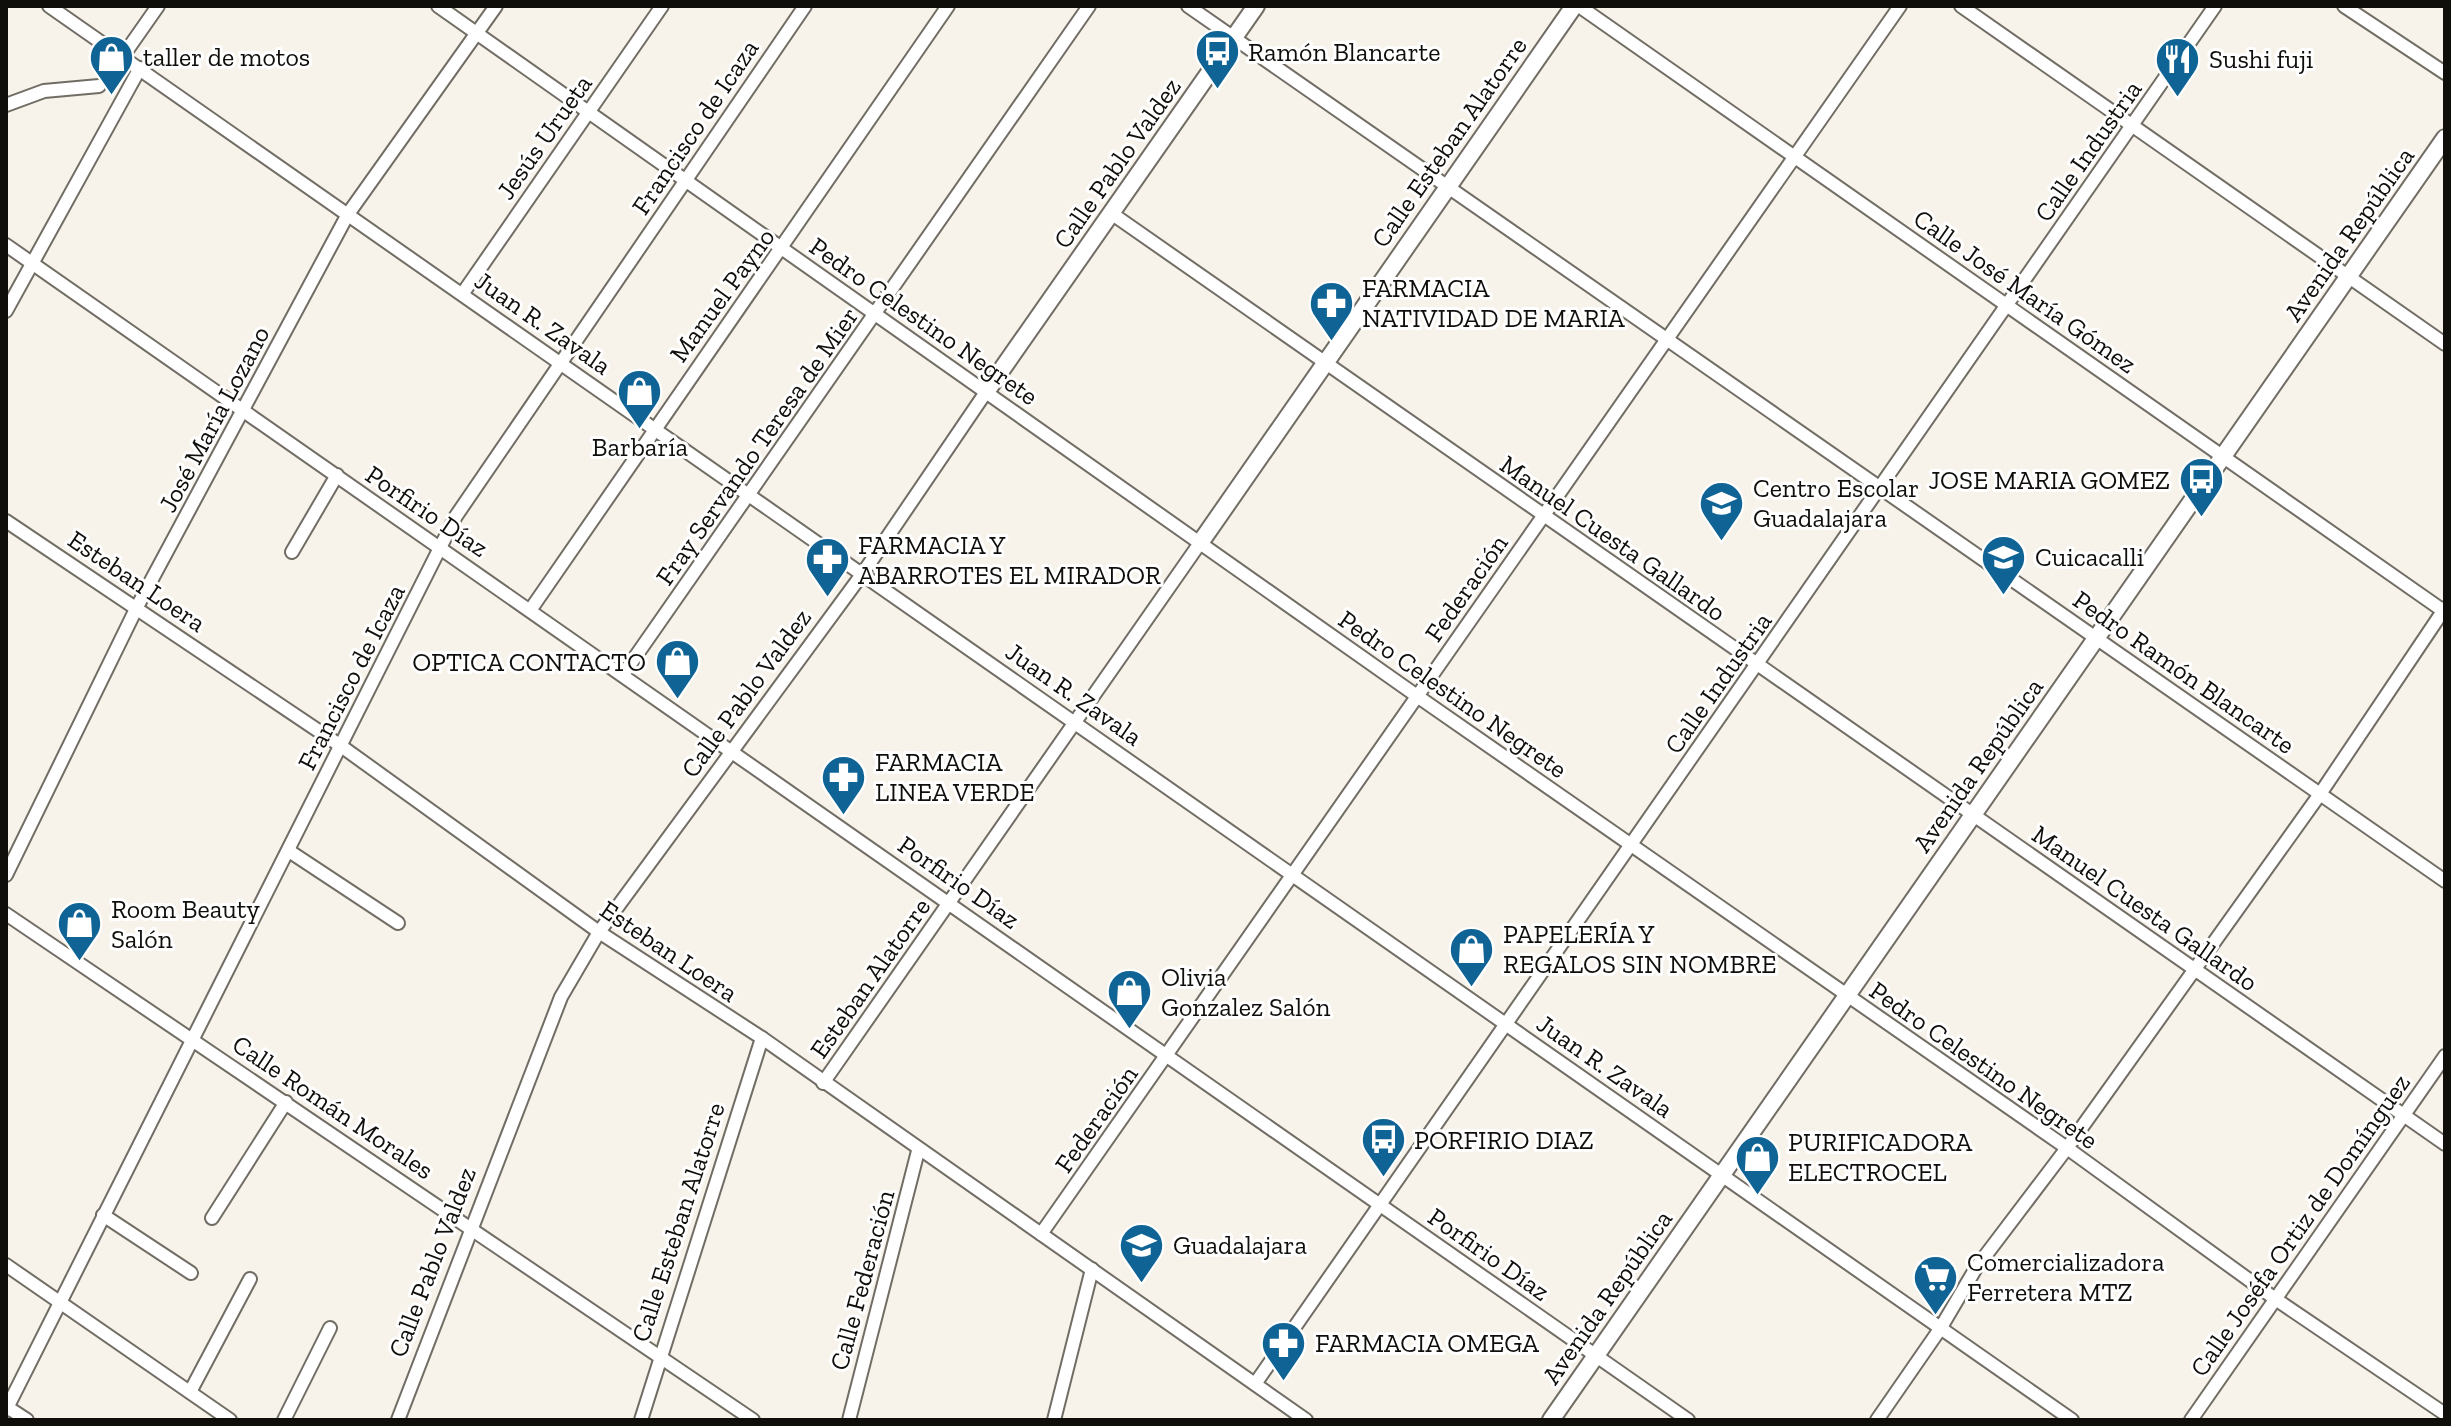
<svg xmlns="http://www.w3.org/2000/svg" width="2451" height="1426" font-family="'Zilla Slab',serif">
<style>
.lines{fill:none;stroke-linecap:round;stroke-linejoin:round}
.minor-casing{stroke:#716d65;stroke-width:16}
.tertiary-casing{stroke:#716d65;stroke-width:20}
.minor{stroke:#fff;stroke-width:12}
.tertiary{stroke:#fff;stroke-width:16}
.labels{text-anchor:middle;stroke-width:6;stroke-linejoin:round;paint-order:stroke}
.poi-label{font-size:26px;fill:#100e0b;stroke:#fff;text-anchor:start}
.street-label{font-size:26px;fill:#100e0b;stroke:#fff}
</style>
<rect width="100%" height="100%" fill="#f7f2ea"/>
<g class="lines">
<defs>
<g id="minor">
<polyline points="49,6 2072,1420"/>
<polyline points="438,6 1417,696 2067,1148 2274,1298 2445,1414"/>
<polyline points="1188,6 2445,881"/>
<polyline points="1579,6 2445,612"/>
<polyline points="1961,6 2445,344"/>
<polyline points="2344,6 2445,73"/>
<polyline points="123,56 158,6"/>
<polyline points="6,105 44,91 99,86"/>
<polyline points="1111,213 2445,1144"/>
<polyline points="6,245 1688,1420"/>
<polyline points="463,293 662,6"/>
<polyline points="6,311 140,68"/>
<polyline points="6,521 341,746 599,932 762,1038 1306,1420"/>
<polyline points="292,552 337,475"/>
<polyline points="531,609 948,6"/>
<polyline points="624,673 1089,6"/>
<polyline points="289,851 398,923"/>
<polyline points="6,875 137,607 348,214 496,6"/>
<polyline points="6,914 753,1420"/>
<polyline points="823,1083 1200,543"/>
<polyline points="103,1215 191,1273"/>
<polyline points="212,1218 286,1102"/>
<polyline points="1041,1234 1900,6"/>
<polyline points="6,1265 230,1420"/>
<polyline points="1255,1384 2215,6"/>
<polyline points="190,1392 250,1279"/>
<polyline points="7,1407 27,1420"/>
<polyline points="6,1410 456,516 805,6"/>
<polyline points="284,1420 330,1328"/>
<polyline points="398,1420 561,997 599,932 863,573 986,392"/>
<polyline points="641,1420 762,1038"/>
<polyline points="849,1420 918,1151"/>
<polyline points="1054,1420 1092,1269"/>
<polyline points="1877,1420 1940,1329 1976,1268 2067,1148 2320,794 2445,608"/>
<polyline points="2191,1420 2445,1056"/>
</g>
<g id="tertiary">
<polyline points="986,392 1256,6"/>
<polyline points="1200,543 1574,6"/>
<polyline points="1551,1420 2445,138"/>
</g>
</defs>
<use href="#minor" class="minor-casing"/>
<use href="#tertiary" class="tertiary-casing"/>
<use href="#minor" class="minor"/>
<use href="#tertiary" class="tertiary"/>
</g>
<defs>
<symbol id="bus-pin" viewBox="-11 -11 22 30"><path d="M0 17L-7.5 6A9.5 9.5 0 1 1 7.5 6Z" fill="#0f6495" stroke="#fff"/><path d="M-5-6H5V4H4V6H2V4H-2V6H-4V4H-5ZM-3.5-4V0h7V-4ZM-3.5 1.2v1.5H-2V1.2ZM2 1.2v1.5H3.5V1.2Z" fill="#fff"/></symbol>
<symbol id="shop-pin" viewBox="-11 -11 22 30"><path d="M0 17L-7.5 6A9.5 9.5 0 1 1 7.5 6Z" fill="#0f6495" stroke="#fff"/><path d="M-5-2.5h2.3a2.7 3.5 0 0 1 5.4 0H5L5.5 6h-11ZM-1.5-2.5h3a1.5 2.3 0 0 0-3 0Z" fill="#fff"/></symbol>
<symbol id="restaurant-pin" viewBox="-11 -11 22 30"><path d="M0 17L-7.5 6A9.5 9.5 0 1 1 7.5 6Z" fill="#0f6495" stroke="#fff"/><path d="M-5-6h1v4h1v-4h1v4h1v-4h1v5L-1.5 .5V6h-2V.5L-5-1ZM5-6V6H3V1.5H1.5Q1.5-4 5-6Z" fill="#fff"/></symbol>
<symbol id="pharmacy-pin" viewBox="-11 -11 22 30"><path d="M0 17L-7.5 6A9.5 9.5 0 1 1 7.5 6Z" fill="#0f6495" stroke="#fff"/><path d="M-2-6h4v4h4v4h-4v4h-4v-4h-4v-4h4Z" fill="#fff"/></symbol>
<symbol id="school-pin" viewBox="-11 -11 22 30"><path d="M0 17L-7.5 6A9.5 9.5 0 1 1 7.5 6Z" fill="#0f6495" stroke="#fff"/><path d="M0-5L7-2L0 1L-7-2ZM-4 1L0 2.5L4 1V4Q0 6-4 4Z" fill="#fff"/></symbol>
<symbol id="supermarket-pin" viewBox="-11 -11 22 30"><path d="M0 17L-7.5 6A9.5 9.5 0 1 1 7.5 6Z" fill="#0f6495" stroke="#fff"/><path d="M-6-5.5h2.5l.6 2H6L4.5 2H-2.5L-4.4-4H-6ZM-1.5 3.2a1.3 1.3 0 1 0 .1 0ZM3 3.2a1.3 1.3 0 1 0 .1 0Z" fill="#fff"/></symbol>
</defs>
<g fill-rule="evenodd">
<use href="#bus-pin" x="1192" y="26" width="51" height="69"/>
<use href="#shop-pin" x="86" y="32" width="51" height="69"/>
<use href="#restaurant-pin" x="2152" y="34" width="51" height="69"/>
<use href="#pharmacy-pin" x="1306" y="278" width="51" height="69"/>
<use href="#shop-pin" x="614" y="366" width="51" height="69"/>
<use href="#bus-pin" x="2176" y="454" width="51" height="69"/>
<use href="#school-pin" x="1696" y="478" width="51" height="69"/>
<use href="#school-pin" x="1978" y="532" width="51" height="69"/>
<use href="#pharmacy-pin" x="802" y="534" width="51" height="69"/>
<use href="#shop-pin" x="652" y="636" width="51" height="69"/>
<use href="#pharmacy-pin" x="818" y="752" width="51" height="69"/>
<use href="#shop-pin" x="54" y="898" width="51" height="69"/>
<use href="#shop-pin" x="1446" y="924" width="51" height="69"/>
<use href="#shop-pin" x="1104" y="966" width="51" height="69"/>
<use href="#bus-pin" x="1358" y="1114" width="51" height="69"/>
<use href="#shop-pin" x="1732" y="1132" width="51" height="69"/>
<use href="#school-pin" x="1116" y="1220" width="51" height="69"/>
<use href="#supermarket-pin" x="1910" y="1252" width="51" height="69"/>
<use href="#pharmacy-pin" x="1258" y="1318" width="51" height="69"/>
</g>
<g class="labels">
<g class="poi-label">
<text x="1248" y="61">Ramón Blancarte</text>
<text x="143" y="66">taller de motos</text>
<text x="2209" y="68">Sushi fuji</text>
<text x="1362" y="297">FARMACIA<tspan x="1362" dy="30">NATIVIDAD DE MARIA</tspan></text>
<text x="640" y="456" text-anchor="middle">Barbaría</text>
<text x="2170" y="489" text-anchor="end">JOSE MARIA GOMEZ</text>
<text x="1753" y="497">Centro Escolar<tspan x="1753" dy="30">Guadalajara</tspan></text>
<text x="858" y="554">FARMACIA Y<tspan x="858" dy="30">ABARROTES EL MIRADOR</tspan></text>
<text x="2035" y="566">Cuicacalli</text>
<text x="646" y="671" text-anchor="end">OPTICA CONTACTO</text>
<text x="875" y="771">FARMACIA<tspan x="875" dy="30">LINEA VERDE</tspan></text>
<text x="111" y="918">Room Beauty<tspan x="111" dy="30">Salón</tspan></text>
<text x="1503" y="943">PAPELERÍA Y<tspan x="1503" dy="30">REGALOS SIN NOMBRE</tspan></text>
<text x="1161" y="986">Olivia<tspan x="1161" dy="30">Gonzalez Salón</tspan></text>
<text x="1414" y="1149">PORFIRIO DIAZ</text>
<text x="1788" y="1151">PURIFICADORA<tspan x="1788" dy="30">ELECTROCEL</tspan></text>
<text x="1173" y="1254">Guadalajara</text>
<text x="1967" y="1271">Comercializadora<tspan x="1967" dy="30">Ferretera MTZ</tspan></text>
<text x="1315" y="1352">FARMACIA OMEGA</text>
</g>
<g class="street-label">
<text transform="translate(695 127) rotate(-56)" y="9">Francisco de Icaza</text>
<text transform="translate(544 137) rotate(-55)" y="9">Jesús Urueta</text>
<text transform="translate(1449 142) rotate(-55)" y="9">Calle Esteban Alatorre</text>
<text transform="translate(2088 151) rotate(-55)" y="9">Calle Industria</text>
<text transform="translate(1117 163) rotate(-55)" y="9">Calle Pablo Valdez</text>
<text transform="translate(2349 234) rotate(-55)" y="9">Avenida República</text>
<text transform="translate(2025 291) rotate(35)" y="9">Calle José María Gómez</text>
<text transform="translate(722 295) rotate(-54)" y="9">Manuel Payno</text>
<text transform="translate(924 321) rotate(35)" y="9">Pedro Celestino Negrete</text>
<text transform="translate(543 323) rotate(35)" y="9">Juan R. Zavala</text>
<text transform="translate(214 419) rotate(-62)" y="9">José María Lozano</text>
<text transform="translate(757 446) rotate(-55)" y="9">Fray Servando Teresa de Mier</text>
<text transform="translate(427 511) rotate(34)" y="9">Porfirio Díaz</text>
<text transform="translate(1613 538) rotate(35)" y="9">Manuel Cuesta Gallardo</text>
<text transform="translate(137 581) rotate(34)" y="9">Esteban Loera</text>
<text transform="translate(1466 588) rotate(-55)" y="9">Federación</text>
<text transform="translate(2184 672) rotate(35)" y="9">Pedro Ramón Blancarte</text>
<text transform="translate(351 677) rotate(-63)" y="9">Francisco de Icaza</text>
<text transform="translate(1718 683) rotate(-55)" y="9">Calle Industria</text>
<text transform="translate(746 693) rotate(-54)" y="9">Calle Pablo Valdez</text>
<text transform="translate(1074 694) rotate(35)" y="9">Juan R. Zavala</text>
<text transform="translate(1453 694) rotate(35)" y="9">Pedro Celestino Negrete</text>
<text transform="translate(1978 765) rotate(-55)" y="9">Avenida República</text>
<text transform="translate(959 882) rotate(35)" y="9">Porfirio Díaz</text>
<text transform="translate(2145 908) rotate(35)" y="9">Manuel Cuesta Gallardo</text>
<text transform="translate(669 951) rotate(34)" y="9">Esteban Loera</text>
<text transform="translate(870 978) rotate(-55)" y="9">Esteban Alatorre</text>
<text transform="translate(1984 1065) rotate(35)" y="9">Pedro Celestino Negrete</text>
<text transform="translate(1605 1066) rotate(35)" y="9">Juan R. Zavala</text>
<text transform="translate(333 1107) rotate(34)" y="9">Calle Román Morales</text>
<text transform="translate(1096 1119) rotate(-55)" y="9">Federación</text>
<text transform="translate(678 1222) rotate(-72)" y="9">Calle Esteban Alatorre</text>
<text transform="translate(2300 1225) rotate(-55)" y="9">Calle Joséfa Ortiz de Domínguez</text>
<text transform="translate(1489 1254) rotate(35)" y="9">Porfirio Díaz</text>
<text transform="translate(432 1262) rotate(-69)" y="9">Calle Pablo Valdez</text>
<text transform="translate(862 1280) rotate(-75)" y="9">Calle Federación</text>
<text transform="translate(1607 1297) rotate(-55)" y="9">Avenida República</text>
</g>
</g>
<rect width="2451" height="1426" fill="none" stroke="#100e0b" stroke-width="16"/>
</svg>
